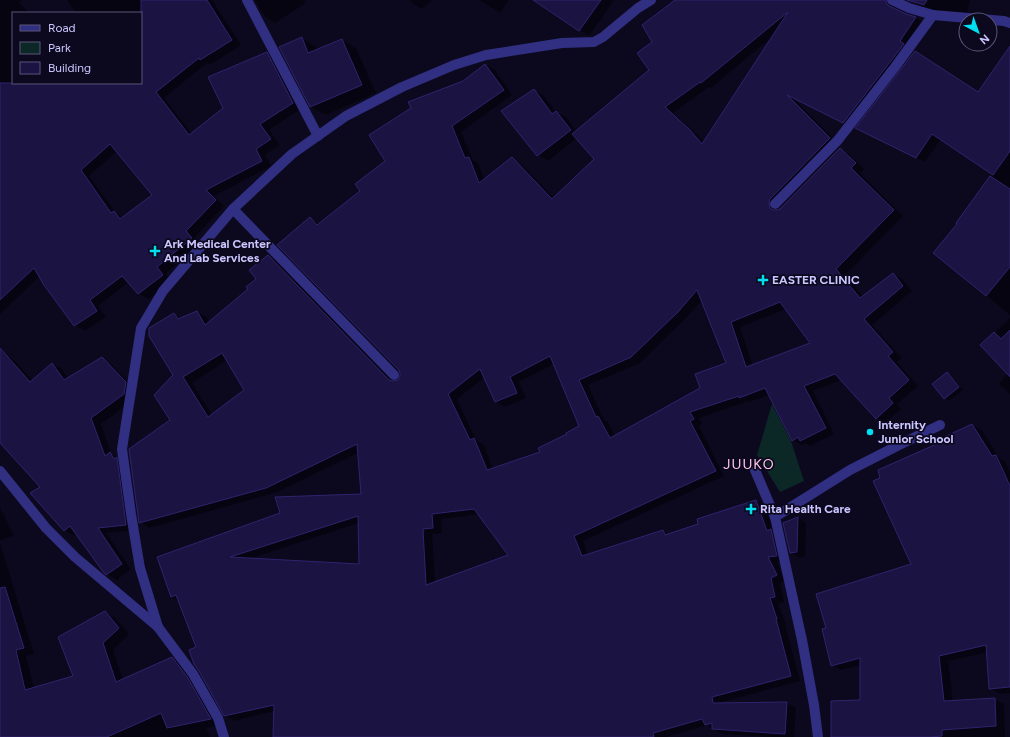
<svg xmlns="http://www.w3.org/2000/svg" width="1010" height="737" font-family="Figtree,sans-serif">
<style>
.green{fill:#0c2826}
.shadow{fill:#0007;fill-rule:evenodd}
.building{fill:#1b1341;stroke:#30236f;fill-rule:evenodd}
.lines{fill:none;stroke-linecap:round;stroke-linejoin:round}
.minor{stroke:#302f82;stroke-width:10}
.poi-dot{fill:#00dff1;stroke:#0c091e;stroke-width:1.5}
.labels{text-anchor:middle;stroke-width:3.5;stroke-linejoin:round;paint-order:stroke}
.poi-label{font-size:12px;font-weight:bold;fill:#cbc6ff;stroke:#0c091e;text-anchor:start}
.quarter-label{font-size:14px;letter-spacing:1px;fill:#ffc8ec;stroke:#0c091e}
</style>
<rect width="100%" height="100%" fill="#0c091e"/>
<polygon class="green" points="772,404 791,441 804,481 780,492 757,455"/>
<g class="shadow">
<path d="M0,0H22L19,2L29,13H13V83H141V13H76L67,0H212L241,45L210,65L207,63L164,98L192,134L225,108L267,53L276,59L302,108L269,130L280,145L265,155L271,166L214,196L224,206L195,237L201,244L166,273L172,281L149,299L139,294L129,282L98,306L106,317L85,331L75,325L45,285L40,276L0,314ZM117,151L153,195L124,218L116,213L89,176Z"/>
<polygon points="255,0 304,0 306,3 275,23 266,17 262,13"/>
<polygon points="411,0 432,0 422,9 413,4"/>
<polygon points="479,0 509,0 500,13"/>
<polygon points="557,0 614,0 589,36 550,10"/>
<path d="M677,0H855L900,12L916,18L925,23L853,127L793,98L839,144L780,205L778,208V210L780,209L840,149L849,154L864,169L860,173L903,216L845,275L863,297L893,274L902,279L912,291L872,325L902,358L897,362L918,386L897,404L901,409L885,423L876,418L842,380L813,391L834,434L810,446L806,443L802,445L793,440L769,395L749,402L748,401L699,418L702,424L699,426L724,476L583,541L588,555L663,531L669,535L699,524L756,501L765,507L786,561L777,562L785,580L780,583L784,602L778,604L786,624H785L800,681L718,703V704L787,703L796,708L794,737H772L722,734L707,725L666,737H274L275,711L234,721L225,715L179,601L172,597L158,557L362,495L358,453L275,493L149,528L140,522L171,420L175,375L174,314L182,319L197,312L207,317L209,322L250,289L258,279L268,256L278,261L395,382L399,381L401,373L310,218L320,224L361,191L386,161L464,82L486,65L495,70L512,95L461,132L473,160L478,163L485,180L512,158L521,164L554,198L595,159L577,138L548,161L538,155L503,111L534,90L543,95L556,112L566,117L577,132L650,70L653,43ZM771,38L704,143L699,136L673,113L709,87L711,88ZM702,300L727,364L701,388L615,437L608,422L604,420L588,385L640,363L687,317ZM786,309L811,343L753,366L740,327ZM227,360L245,390L212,415L192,383ZM554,364L580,427L541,452L493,469L484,445L476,440L457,399L485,377L496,401L505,407L526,398L519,382ZM475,443H477L490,475H488ZM480,514L510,555L435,583L432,534L442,533L441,519ZM359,523L360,565L249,559Z"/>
<polygon points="909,0 970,0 967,13 936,11 921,6"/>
<polygon points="302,38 316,47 318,50 342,40 356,48 376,93 326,115 311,107 280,48"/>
<polygon points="1010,48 1010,315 935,253 958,224 957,223 994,174 941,139 925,162 857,128 978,93"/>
<polygon points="1010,318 1010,394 999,384 1008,373 982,345"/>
<polygon points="5,354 14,360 33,381 52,364 62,369 68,379 102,358 111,364 135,388 133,400 101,424 111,453 120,459 135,530 106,533 131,569 117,580 107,574 77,534 74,536 65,530 41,487 0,441 0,355"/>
<polygon points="947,373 951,376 963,390 949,401 945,398 933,384"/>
<polygon points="972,425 982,430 999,458 1005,461 1010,472 1010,693 1000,694 990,688 988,652 948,661 953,702 994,699 1004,704 1005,737 832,737 861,701 861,665 841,670 832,665 827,628 912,564 942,443"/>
<polygon points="0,507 14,536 0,540"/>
<polygon points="798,518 806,523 805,557 800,558 791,553"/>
<polygon points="0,543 34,654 26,656 34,688 74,677 105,612 116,619 129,634 113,650 123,680 172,658 183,665 221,725 206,728 210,737 0,737"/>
</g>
<g class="building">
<path d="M141,0H207L232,40L200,60L199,58L156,92L189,135L223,108L208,77L267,52L293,103L260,124L271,139L256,149L262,161L206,190L216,200L186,231L192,238L157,267L163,275L138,294L122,276L90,300L97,311L74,326L44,285L34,268L0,300V83H141ZM110,144L152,195L120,219L114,211L111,213L81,170Z"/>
<polygon points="533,0 601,0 579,31"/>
<path d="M675,0H886V3L889,6L906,14L916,17L900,41L904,44L843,123L787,95L830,138L770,199L769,203L770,208L773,210H776L780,209L840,148L856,163L851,168L894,210L836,269L860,298L893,273L903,286L864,319L893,352L888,356L909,380L889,398L893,403L876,419L835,374L804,386L826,428L800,441L798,437L792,441L765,388L739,398V396L690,412L694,419L690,421L716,471L574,536L582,556L663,530L665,535L698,524L697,519L756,500L767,531L771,529L777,556L768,557L777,575L771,578L775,597L770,598L777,619H776L791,676L712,697L713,703L787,702L785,734L712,729V723L705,725L702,719L653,733L654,737H273L274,705L224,716L199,671L194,664L189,650L196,647L176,595L171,597L157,557L280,513L275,497L361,494L357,444L266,488L139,523L129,449L170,420L154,395L173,375L149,336V328L174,313L178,319L197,311L205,325L248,289L246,287L256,279L249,270L268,255L389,380L393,381L398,380L400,376V373L399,370L277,245L310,217L317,225L360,191L355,184L385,161L369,135L411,108L408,102L463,81L485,64L504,90L452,126L465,158L469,157L479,183L512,157L552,199L594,159L572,134L649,70L637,53L652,42L642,25ZM788,12L702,144L690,130L665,107L700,82L701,83ZM697,290L726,363L695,374L700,388L610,438L598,416L596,417L579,380L629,358H630L678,312ZM780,302L810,343L746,367L731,322ZM222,353L244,390L208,417L183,377ZM550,356L579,426L566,433L567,434L538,448L540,452L487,470L474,438L470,440L448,394L480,369L495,402L517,393L510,377ZM474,509L508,555L426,585L423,529L433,528L432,514ZM358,516L359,564L230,557Z"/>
<polygon points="907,0 927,0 924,5"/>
<polygon points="302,37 308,53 342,39 362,85 310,107 279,47"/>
<polygon points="1010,46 1010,151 993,175 932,134 916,158 855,128 915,51 978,92"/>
<polygon points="534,89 552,114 556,111 571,130 537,156 501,111"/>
<polygon points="990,176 1010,189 1010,267 986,296 933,253 957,224 956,223"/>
<polygon points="1010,330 1010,377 980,345 994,332 1001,339"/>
<polygon points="0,348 30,382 52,363 64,380 102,357 126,382 124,394 91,418 105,456 110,452 114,459 117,457 126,525 98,528 122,564 106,575 104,573 70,526 64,531 30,493 40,487 0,443"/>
<polygon points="947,372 959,387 944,399 932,384"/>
<polygon points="972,424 992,456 996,455 1010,486 1010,687 989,689 986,645 939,656 944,701 995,698 996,726 942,730 942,736 930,737 831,737 831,701 860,700 860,658 831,666 822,629 826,628 816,594 911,564 873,481 880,478 878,470 941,442 940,439"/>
<polygon points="798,517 797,552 790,553 783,523"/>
<polygon points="5,587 24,648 16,650 25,690 73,676 58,637 105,611 119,628 103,643 116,682 172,657 188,678 211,719 167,728 161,713 107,737 0,737 0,588"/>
</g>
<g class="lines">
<g class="minor">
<polyline points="247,0 318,136"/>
<polyline points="892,0 909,8 933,15 1004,21 1010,23"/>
<polyline points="775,204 838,140 895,67 933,15"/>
<polyline points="233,209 394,375"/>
<polyline points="755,470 775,517 802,640 814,705 818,737"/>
<polyline points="0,471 46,528 75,557 158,627 193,674 218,718 224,737"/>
<polyline points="775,517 850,470 899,445 940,425"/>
<polyline points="158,627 140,568 131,514 122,449 141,328 163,291 233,209 292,154 346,116 402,87 454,65 486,55 562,43 594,42 603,37 638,8 651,0"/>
</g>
</g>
<g class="poi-dot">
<path d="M153 245h4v4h4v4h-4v4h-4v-4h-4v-4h4z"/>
<path d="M761 274h4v4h4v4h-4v4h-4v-4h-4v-4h4z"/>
<circle cx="870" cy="432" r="4"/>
<path d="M749 503h4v4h4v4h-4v4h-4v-4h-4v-4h4z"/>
</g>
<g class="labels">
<g class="poi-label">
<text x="164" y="248">Ark Medical Center<tspan x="164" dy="14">And Lab Services</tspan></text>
<text x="772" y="284">EASTER CLINIC</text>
<text x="878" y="429">Internity<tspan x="878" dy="14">Junior School</tspan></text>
<text x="760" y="513">Rita Health Care</text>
</g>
<g class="quarter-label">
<text x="749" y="469">JUUKO</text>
</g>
</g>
<rect x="12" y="12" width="130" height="72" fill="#0c091e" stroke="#585578"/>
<rect x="20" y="25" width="20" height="6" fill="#302f82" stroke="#585578"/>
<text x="48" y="32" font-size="12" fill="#cbc6ff">Road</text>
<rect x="20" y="42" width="20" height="12" fill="#0c2826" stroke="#585578"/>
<text x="48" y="52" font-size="12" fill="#cbc6ff">Park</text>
<rect x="20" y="62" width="20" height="12" fill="#1b1341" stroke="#585578"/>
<text x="48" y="72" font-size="12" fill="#cbc6ff">Building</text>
<g transform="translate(978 32) rotate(139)"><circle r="19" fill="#0c091e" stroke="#585578"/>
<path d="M0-3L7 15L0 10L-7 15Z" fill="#00dff1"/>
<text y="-6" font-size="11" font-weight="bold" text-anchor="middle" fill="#cbc6ff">N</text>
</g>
</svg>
